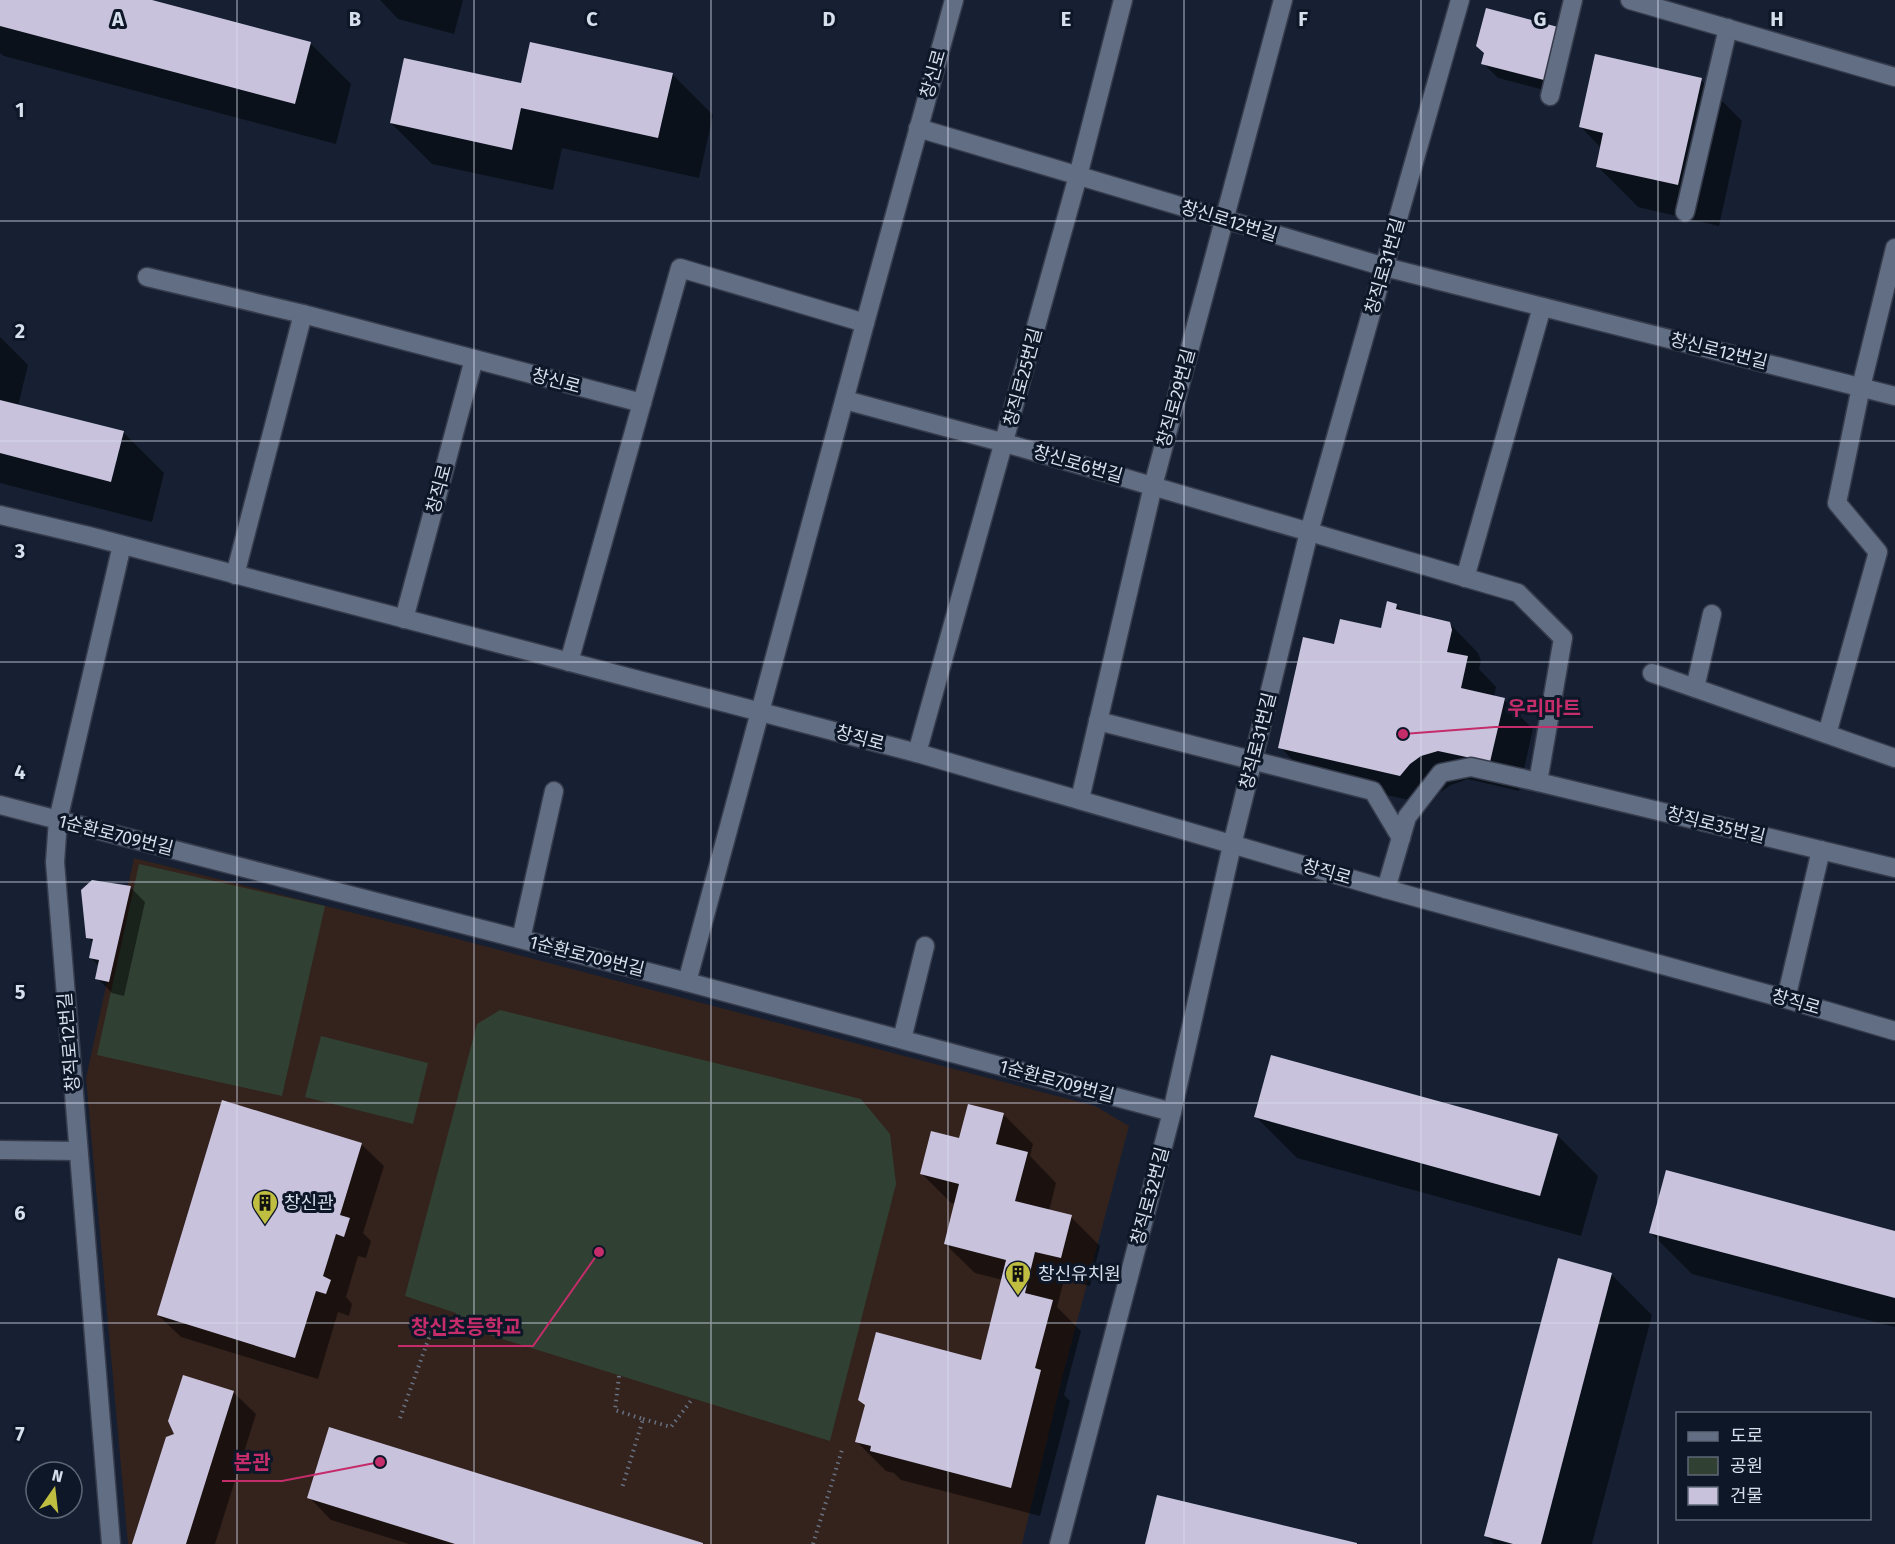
<svg xmlns="http://www.w3.org/2000/svg" width="1895" height="1544" font-family="'Fira Sans','Noto Sans KR',sans-serif">
<style>
.education{fill:#34221d}
.green{fill:#304133}
.shadow{fill:#0007}
.building{fill:#c8c2dd}
.lines{fill:none;stroke-linecap:round;stroke-linejoin:round}
.service-casing{stroke:#363c4c;stroke-width:21}
.minor-casing{stroke:#363c4c;stroke-width:21}
.path{stroke:#687180;stroke-width:4;stroke-dasharray:1.5 4.5;stroke-linecap:butt}
.service{stroke:#616e84;stroke-width:18}
.minor{stroke:#616e84;stroke-width:18}
.grid{fill:none;stroke:#d8dfec;stroke-width:1.5;stroke-opacity:0.55}
.labels{text-anchor:middle;stroke-width:6;stroke-linejoin:round;paint-order:stroke}
.street-label{font-size:18px;fill:#d8dfec;stroke:#0d1728}
.poi-label{font-size:18px;fill:#d8dfec;stroke:#0d1728;text-anchor:start}
.grid-label{font-size:20px;text-anchor:middle;font-weight:bold;fill:#d8dfec;stroke:#0d1728;stroke-width:6;stroke-linejoin:round;paint-order:stroke}
.leader{fill:none;stroke:#c42c6a;stroke-width:2}
.callout-dot{fill:#c42c6a;stroke:#0d1728;stroke-width:2}
.callout-label{font-size:20px;text-anchor:middle;font-weight:bold;fill:#c42c6a;stroke:#0d1728;stroke-width:6;stroke-linejoin:round;paint-order:stroke}
</style>
<rect width="100%" height="100%" fill="#162032"/>
<polygon class="education" points="134,858 450,937 1095,1106 1129,1126 1062,1378 1022,1544 128,1544 86,1078"/>
<g class="green">
<polygon points="139,864 325,906 282,1096 97,1055"/>
<polygon points="500,1010 861,1099 890,1134 896,1184 830,1441 454,1324 456,1313 405,1296 477,1024"/>
<polygon points="321,1036 428,1063 413,1124 305,1097"/>
</g>
<g class="shadow">
<polygon points="0,0 146,0 310,43 351,84 336,144 4,56 0,53"/>
<polygon points="380,0 463,0 454,34 398,19"/>
<polygon points="1558,28 1572,43 1559,94 1498,78 1483,63"/>
<polygon points="672,74 713,115 699,178 562,148 553,190 432,164 391,123 522,85"/>
<polygon points="1701,80 1742,121 1719,226 1638,207 1597,166 1601,148 1581,127"/>
<polygon points="0,337 28,365 18,406 123,432 164,473 152,522 0,483"/>
<polygon points="1396,605 1405,613 1449,623 1478,653 1481,661 1479,669 1496,687 1494,697 1504,700 1533,729 1519,791 1468,779 1451,785 1439,793 1430,805 1309,777 1280,747 1335,646 1382,630"/>
<polygon points="130,887 145,902 124,996 112,993 97,978 99,966 91,958 94,944 88,937"/>
<polygon points="1004,1115 1033,1144 1030,1156 1056,1183 1049,1211 1071,1217 1100,1246 1090,1286 1064,1280 1057,1307 1081,1331 1064,1395 1070,1401 1040,1516 901,1480 894,1473 886,1471 857,1442 866,1406 982,1362 1003,1280 975,1273 945,1244 956,1204 951,1203 922,1174 961,1140"/>
<polygon points="1256,1117 1557,1135 1598,1176 1581,1236 1297,1158"/>
<polygon points="361,1144 384,1166 363,1233 371,1241 366,1258 358,1256 346,1297 352,1304 349,1316 338,1312 318,1379 181,1337 158,1315"/>
<polygon points="1895,1232 1895,1327 1692,1274 1651,1233"/>
<polygon points="1611,1274 1652,1315 1592,1544 1494,1544 1486,1536"/>
<polygon points="233,1392 256,1414 215,1544 134,1544 176,1434"/>
<polygon points="309,1497 700,1544 409,1544 331,1520"/>
</g>
<g class="building">
<polygon points="0,0 152,0 311,42 295,104 0,26"/>
<polygon points="1486,8 1558,27 1544,80 1481,64 1484,53 1476,46"/>
<polygon points="530,42 673,73 658,138 521,108 512,150 390,123 404,58 521,83"/>
<polygon points="1595,54 1702,78 1678,185 1596,167 1603,133 1579,127"/>
<polygon points="0,400 124,431 111,482 0,453"/>
<polygon points="1387,601 1397,604 1396,609 1450,622 1452,630 1447,652 1468,656 1461,688 1505,698 1490,762 1438,751 1421,756 1410,764 1400,776 1278,748 1303,637 1334,644 1340,619 1381,628"/>
<polygon points="92,880 131,886 109,982 95,979 99,960 89,958 93,939 86,938 81,890"/>
<polygon points="1271,1055 1558,1134 1540,1196 1254,1117"/>
<polygon points="222,1100 362,1143 340,1215 350,1218 344,1237 336,1234 323,1276 331,1280 326,1294 316,1291 295,1358 157,1315"/>
<polygon points="968,1104 1004,1113 996,1144 1028,1152 1015,1201 1072,1215 1061,1258 1035,1252 1025,1293 1053,1300 1035,1368 1041,1370 1011,1488 870,1451 871,1446 855,1442 865,1405 858,1400 876,1332 981,1360 1006,1260 944,1244 959,1184 920,1174 931,1131 959,1138"/>
<polygon points="1666,1170 1895,1231 1895,1298 1649,1233"/>
<polygon points="1558,1258 1612,1273 1541,1544 1513,1544 1484,1536"/>
<polygon points="183,1375 234,1391 186,1544 132,1544 166,1437 174,1434 168,1421"/>
<polygon points="329,1427 703,1543 703,1544 455,1544 307,1498"/>
<polygon points="1157,1495 1357,1543 1357,1544 1145,1544"/>
</g>
<g class="lines">
<defs>
<g id="service">
<polyline points="1550,96 1573,0"/>
<polyline points="1685,212 1728,28"/>
<polyline points="147,277 303,314 642,403"/>
<polyline points="845,400 1005,443 1518,593 1563,638 1538,782 1895,868"/>
<polyline points="235,575 303,314"/>
<polyline points="1465,578 1542,307"/>
<polyline points="404,619 474,359"/>
<polyline points="569,662 680,268 865,323"/>
<polyline points="1652,673 1895,758"/>
<polyline points="1695,688 1712,614"/>
<polyline points="1098,721 1373,791 1401,838"/>
<polyline points="1827,734 1878,552 1837,503 1861,387"/>
<polyline points="917,753 1078,176 1123,0"/>
<polyline points="1080,799 1153,486 1283,0"/>
<polyline points="1386,889 1407,817 1441,773 1471,767 1538,782"/>
<polyline points="521,939 554,791"/>
<polyline points="1786,999 1821,850"/>
<polyline points="902,1039 925,946"/>
</g>
<g id="minor">
<polyline points="1630,0 1895,77"/>
<polyline points="918,128 1385,267 1895,396"/>
<polyline points="1861,387 1895,248"/>
<polyline points="0,515 89,536 917,753 1386,889 1786,999 1895,1031"/>
<polyline points="0,805 687,982 1172,1112"/>
<polyline points="687,982 865,323 954,0"/>
<polyline points="0,1150 78,1151"/>
<polyline points="111,1544 55,862 58,820 122,545"/>
<polyline points="1059,1544 1172,1112 1232,845 1309,532 1460,0"/>
</g>
</defs>
<use href="#service" class="service-casing"/>
<use href="#minor" class="minor-casing"/>
<g class="path">
<polyline points="619,1376 615,1410 643,1419 622,1488"/>
<polyline points="400,1418 435,1321"/>
<polyline points="643,1419 671,1427 693,1398"/>
<polyline points="813,1544 842,1450"/>
</g>
<use href="#service" class="service"/>
<use href="#minor" class="minor"/>
</g>
<path class="grid" d="M237,0V1544M474,0V1544M711,0V1544M948,0V1544M1184,0V1544M1421,0V1544M1658,0V1544M0,221H1895M0,441H1895M0,662H1895M0,882H1895M0,1103H1895M0,1323H1895"/>
<defs>
<symbol id="building-pin" viewBox="-11 -11 22 30"><path d="M0 17L-7.5 6A9.5 9.5 0 1 1 7.5 6Z" fill="#c0be41" stroke="#0d1728"/><path d="M-4-6H4V6H1V3H-1V6H-4ZM-2.5-4.3h1.7v1.8h-1.7ZM.8-4.3h1.7v1.8H.8ZM-2.5-1h1.7V.8h-1.7ZM.8-1h1.7V.8H.8Z" fill="#111"/></symbol>
</defs>
<g fill-rule="evenodd">
<use href="#building-pin" x="250" y="1188" width="30" height="40"/>
<use href="#building-pin" x="1003" y="1259" width="30" height="40"/>
</g>
<g class="labels">
<g class="street-label">
<text transform="translate(933 74) rotate(-74)" y="6">창신로</text>
<text transform="translate(1229 221) rotate(17)" y="6">창신로12번길</text>
<text transform="translate(1385 266) rotate(-74)" y="6">창직로31번길</text>
<text transform="translate(1719 351) rotate(14)" y="6">창신로12번길</text>
<text transform="translate(1023 377) rotate(-75)" y="6">창직로25번길</text>
<text transform="translate(556 381) rotate(15)" y="6">창신로</text>
<text transform="translate(1176 398) rotate(-75)" y="6">창직로29번길</text>
<text transform="translate(1078 464) rotate(16)" y="6">창신로6번길</text>
<text transform="translate(439 489) rotate(-75)" y="6">창직로</text>
<text transform="translate(860 738) rotate(15)" y="6">창직로</text>
<text transform="translate(1258 741) rotate(-76)" y="6">창직로31번길</text>
<text transform="translate(1716 825) rotate(14)" y="6">창직로35번길</text>
<text transform="translate(116 835) rotate(14)" y="6">1순환로709번길</text>
<text transform="translate(1327 872) rotate(16)" y="6">창직로</text>
<text transform="translate(587 956) rotate(14)" y="6">1순환로709번길</text>
<text transform="translate(1796 1002) rotate(16)" y="6">창직로</text>
<text transform="translate(69 1042) rotate(-95)" y="6">창직로12번길</text>
<text transform="translate(1057 1081) rotate(15)" y="6">1순환로709번길</text>
<text transform="translate(1150 1196) rotate(-75)" y="6">창직로32번길</text>
</g>
<g class="poi-label">
<text x="284" y="1209">창신관</text>
<text x="1038" y="1280">창신유치원</text>
</g>
</g>
<g class="grid-label">
<text x="118" y="26">A</text>
<text x="355" y="26">B</text>
<text x="592" y="26">C</text>
<text x="829" y="26">D</text>
<text x="1066" y="26">E</text>
<text x="1303" y="26">F</text>
<text x="1540" y="26">G</text>
<text x="1777" y="26">H</text>
<text x="20" y="117">1</text>
<text x="20" y="338">2</text>
<text x="20" y="558">3</text>
<text x="20" y="779">4</text>
<text x="20" y="999">5</text>
<text x="20" y="1220">6</text>
<text x="20" y="1441">7</text>
</g>
<path class="leader" d="M1403 734L1495 727H1593M599 1252L533 1346H398M380 1462L282 1481H222"/>
<g class="callout-dot">
<circle cx="1403" cy="734" r="6"/>
<circle cx="599" cy="1252" r="6"/>
<circle cx="380" cy="1462" r="6"/>
</g>
<g class="callout-label">
<text x="1544" y="715">우리마트</text>
<text x="466" y="1334">창신초등학교</text>
<text x="252" y="1469">본관</text>
</g>
<rect x="1676" y="1412" width="195" height="108" fill="#0d1728" stroke="#5e6776" stroke-width="1.5"/>
<rect x="1688" y="1432" width="30" height="9" fill="#616e84" stroke="#5e6776" stroke-width="1.5"/>
<text x="1730" y="1442" font-size="18" fill="#d8dfec">도로</text>
<rect x="1688" y="1457" width="30" height="18" fill="#304133" stroke="#5e6776" stroke-width="1.5"/>
<text x="1730" y="1472" font-size="18" fill="#d8dfec">공원</text>
<rect x="1688" y="1487" width="30" height="18" fill="#c8c2dd" stroke="#5e6776" stroke-width="1.5"/>
<text x="1730" y="1502" font-size="18" fill="#d8dfec">건물</text>
<g transform="translate(54 1490) rotate(14)"><circle r="28" fill="#0d1728" stroke="#5e6776" stroke-width="1.5"/>
<path d="M0-4.5L10 22L0 15L-10 22Z" fill="#c0be41"/>
<text y="-9" font-size="16" font-weight="bold" text-anchor="middle" fill="#d8dfec">N</text>
</g>
</svg>
